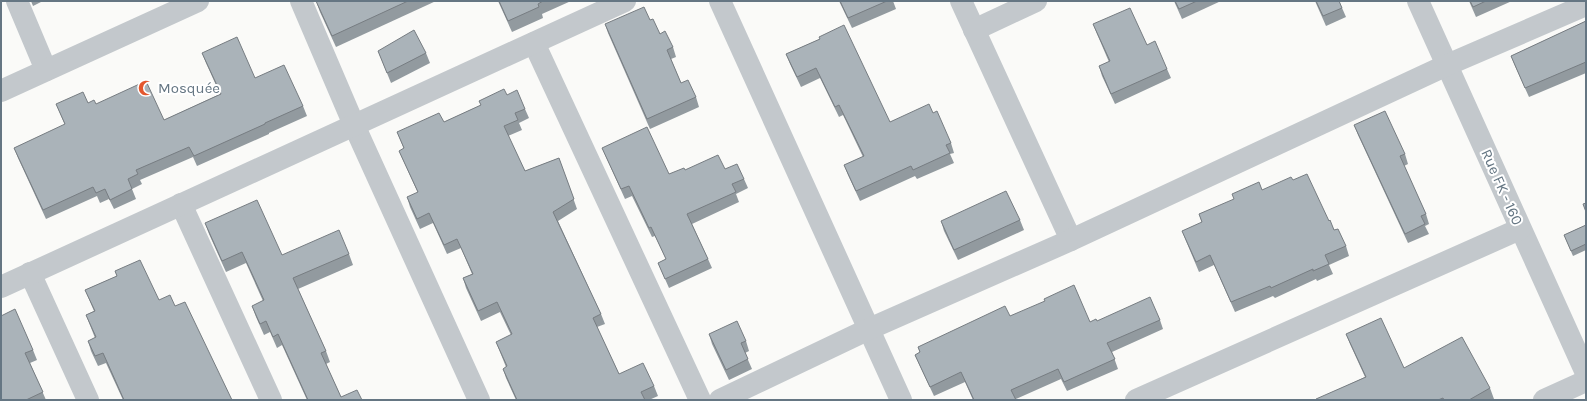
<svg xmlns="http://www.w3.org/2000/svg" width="1587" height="401" font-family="Karla,sans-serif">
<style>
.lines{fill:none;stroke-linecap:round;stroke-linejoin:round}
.minor{stroke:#c3c8cc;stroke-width:22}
.wall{fill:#929a9f}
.building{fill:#aab3b9;stroke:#777d82}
.labels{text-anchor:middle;stroke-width:4;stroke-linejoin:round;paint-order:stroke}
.poi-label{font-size:15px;fill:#657683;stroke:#fff;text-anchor:start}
.street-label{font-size:15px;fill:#657683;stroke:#fff}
</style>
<rect width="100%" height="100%" fill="#fafaf8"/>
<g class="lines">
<g class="minor">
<polyline points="17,1 46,70"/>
<polyline points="301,1 354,125 479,400"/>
<polyline points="720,1 901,400"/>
<polyline points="961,1 1071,240"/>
<polyline points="1418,1 1586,373"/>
<polyline points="974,30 1036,1"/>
<polyline points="534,43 700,400"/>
<polyline points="1,91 198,1"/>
<polyline points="181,204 271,400"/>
<polyline points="30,273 88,400"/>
<polyline points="1,287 625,1"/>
<polyline points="720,400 869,329 1071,240 1447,65 1586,5"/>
<polyline points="1136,400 1520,229"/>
<polyline points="1544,400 1586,381"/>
</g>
</g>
<g class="wall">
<polygon points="31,1 43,1 33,6"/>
<polygon points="316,1 436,1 336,47 320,12"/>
<polygon points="498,1 571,1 542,14 543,18 512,32"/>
<polygon points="839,1 893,1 896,9 852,28"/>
<polygon points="1174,1 1221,1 1182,19"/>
<polygon points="1315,1 1339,1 1346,17 1326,26"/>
<polygon points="1469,1 1512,1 1476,17"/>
<polygon points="650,20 660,34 673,47 676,57 671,59 681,83 696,97 699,107 650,129 608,33 605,24"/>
<polygon points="1586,21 1586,73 1529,97 1515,66 1511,56"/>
<polygon points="1093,24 1147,45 1167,69 1171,78 1115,104 1102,76 1099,66 1109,62 1097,34"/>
<polygon points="820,39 890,122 933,113 951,143 954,153 950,154 954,163 917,179 915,176 860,201 848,175 844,165 863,157 843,115 839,117 820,78 801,87 790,64 786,54"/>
<polygon points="378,51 426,53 430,63 391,83"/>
<polygon points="202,53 255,78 303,106 307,116 269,133 269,134 197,166 193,157 140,180 142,184 132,189 136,199 114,209 109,199 100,203 97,196 46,219 18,158 14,148 65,125 56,104 88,103 164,120 220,94 206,63"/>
<polygon points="507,95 525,109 529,118 519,123 522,130 508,136 525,171 559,158 577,209 558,221 601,314 605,324 597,327 619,374 654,386 658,396 649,400 516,400 506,378 503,369 506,367 496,342 511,335 500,312 481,321 466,288 463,278 472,274 461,248 447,254 433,223 420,229 410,207 407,197 418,193 403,160 399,151 404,149 397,132 444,122 481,105 479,101"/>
<polygon points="1354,125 1405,154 1408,164 1404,166 1426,214 1429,224 1425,226 1429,234 1408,243 1358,135"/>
<polygon points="602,148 669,174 685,170 725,169 744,179 748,188 736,194 739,202 692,224 708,259 712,268 669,288 658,263 666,259 655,236 652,237 632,196 625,199 606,157"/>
<polygon points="1293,180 1329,221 1334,230 1346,246 1349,256 1329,265 1333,274 1317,281 1316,279 1275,298 1273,296 1235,312 1214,265 1199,272 1186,241 1182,231 1202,223 1199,214 1262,190"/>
<polygon points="1020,220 1024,230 958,260 944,231 941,221"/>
<polygon points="205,223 282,255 349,254 353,265 298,289 326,351 330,362 326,364 341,397 362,400 307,400 282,345 277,348 270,332 264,335 256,317 252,306 263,301 246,263 226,272 209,234"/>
<polygon points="1586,225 1586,250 1573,256 1564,235"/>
<polygon points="115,271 159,300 175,306 232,400 123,400 106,363 98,366 91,351 88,341 95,338 86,315 94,311 85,290 117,276"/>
<polygon points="1,316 33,350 37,360 30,363 46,400 1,400"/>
<polygon points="1010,316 1090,322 1097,321 1160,320 1163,329 1112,352 1118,369 1067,391 1061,379 1016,399 1016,400 973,400 965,382 934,396 919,364 915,355 920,353 918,347"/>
<polygon points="709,334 746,341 749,351 745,353 752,369 729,380 712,344"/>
<polygon points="1346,334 1404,368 1490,388 1494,399 1493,400 1316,400 1365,377 1350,344"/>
</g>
<g class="building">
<polygon points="316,1 408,1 332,36"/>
<polygon points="499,1 543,1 538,4 539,7 508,21"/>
<polygon points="840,1 887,1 848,18"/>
<polygon points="1175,1 1197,1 1179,9"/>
<polygon points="1316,1 1339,1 1342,8 1323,16"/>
<polygon points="1470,1 1486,1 1473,7"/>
<polygon points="644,7 650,20 653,19 660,34 665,31 673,47 667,50 681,83 688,80 696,97 647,119 605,24"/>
<polygon points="1130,8 1147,45 1155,41 1167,69 1111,94 1099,66 1110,61 1093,24"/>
<polygon points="1586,21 1586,62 1525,88 1511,56"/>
<polygon points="844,25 890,122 929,104 933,113 937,111 951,143 946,145 950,153 913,170 911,166 856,191 844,165 864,156 839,105 835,107 816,68 797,77 786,54 820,39 819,37"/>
<polygon points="414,30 426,53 387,73 378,51"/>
<polygon points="237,37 255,78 284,65 303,106 265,123 265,124 194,156 189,147 136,170 138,174 128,179 132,189 110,200 105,189 96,193 93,187 43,210 14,148 65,124 56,104 83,92 88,103 94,100 96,104 146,81 164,120 221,94 202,53"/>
<polygon points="504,89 507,95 517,90 525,109 515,113 518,120 504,126 525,171 559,158 574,199 553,212 601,314 593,318 619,374 643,363 654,386 641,392 645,400 517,400 503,369 507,366 496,342 512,334 497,302 478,311 463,278 473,274 457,239 444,245 429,213 417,219 407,197 418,192 399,151 404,148 397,132 439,113 444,122 481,105 479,101"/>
<polygon points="1385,111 1405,154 1400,156 1426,214 1421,216 1425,224 1405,234 1354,125"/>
<polygon points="647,127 669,174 684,168 685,170 718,155 725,169 737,164 744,179 732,184 736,192 687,214 708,259 665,279 658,263 666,259 651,227 649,228 629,186 621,189 602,148"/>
<polygon points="1307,174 1329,221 1330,220 1334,230 1338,229 1346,246 1325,255 1329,264 1313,271 1313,269 1271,288 1270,286 1231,302 1210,255 1196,262 1182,231 1202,222 1199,214 1234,199 1232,194 1259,182 1262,190 1291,177 1293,180"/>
<polygon points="1006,191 1020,220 954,250 941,221"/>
<polygon points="257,200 282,255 339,230 349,254 293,278 326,351 321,353 341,397 357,390 362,400 308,400 278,334 273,337 266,321 260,324 252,306 264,300 242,252 222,261 205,223"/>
<polygon points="1586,203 1586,212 1583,204"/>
<polygon points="1586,225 1586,244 1571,251 1564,235"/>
<polygon points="140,260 159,300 170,295 175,306 185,302 232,400 124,400 103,353 95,356 88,341 96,337 86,315 95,311 85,290 117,276 115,271"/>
<polygon points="1074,285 1090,322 1096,319 1097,321 1150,297 1160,320 1107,343 1115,359 1064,382 1058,369 1011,390 1016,400 974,400 961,372 930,387 915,355 920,352 918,347 1005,306 1010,316 1045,301 1044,299"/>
<polygon points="15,309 33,350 25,353 43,392 26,400 1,400 1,316"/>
<polygon points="1381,318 1404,368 1462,337 1490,388 1469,400 1444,400 1443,398 1438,400 1316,400 1316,399 1366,377 1346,334"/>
<polygon points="737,321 746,341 741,343 748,359 726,370 709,334"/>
</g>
<defs>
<symbol id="mosque-bare" viewBox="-9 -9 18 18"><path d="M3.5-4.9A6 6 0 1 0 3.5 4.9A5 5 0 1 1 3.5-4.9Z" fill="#e4572e" stroke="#fff" stroke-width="2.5" paint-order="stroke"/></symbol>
</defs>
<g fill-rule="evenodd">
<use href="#mosque-bare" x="135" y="77" width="22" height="22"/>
</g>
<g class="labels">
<g class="poi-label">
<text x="158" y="93">Mosquée</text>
</g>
<g class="street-label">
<text transform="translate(1502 187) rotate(66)" y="5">Rue FK - 160</text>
</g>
</g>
<rect width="1587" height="401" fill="none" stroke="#657683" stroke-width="4"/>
</svg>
